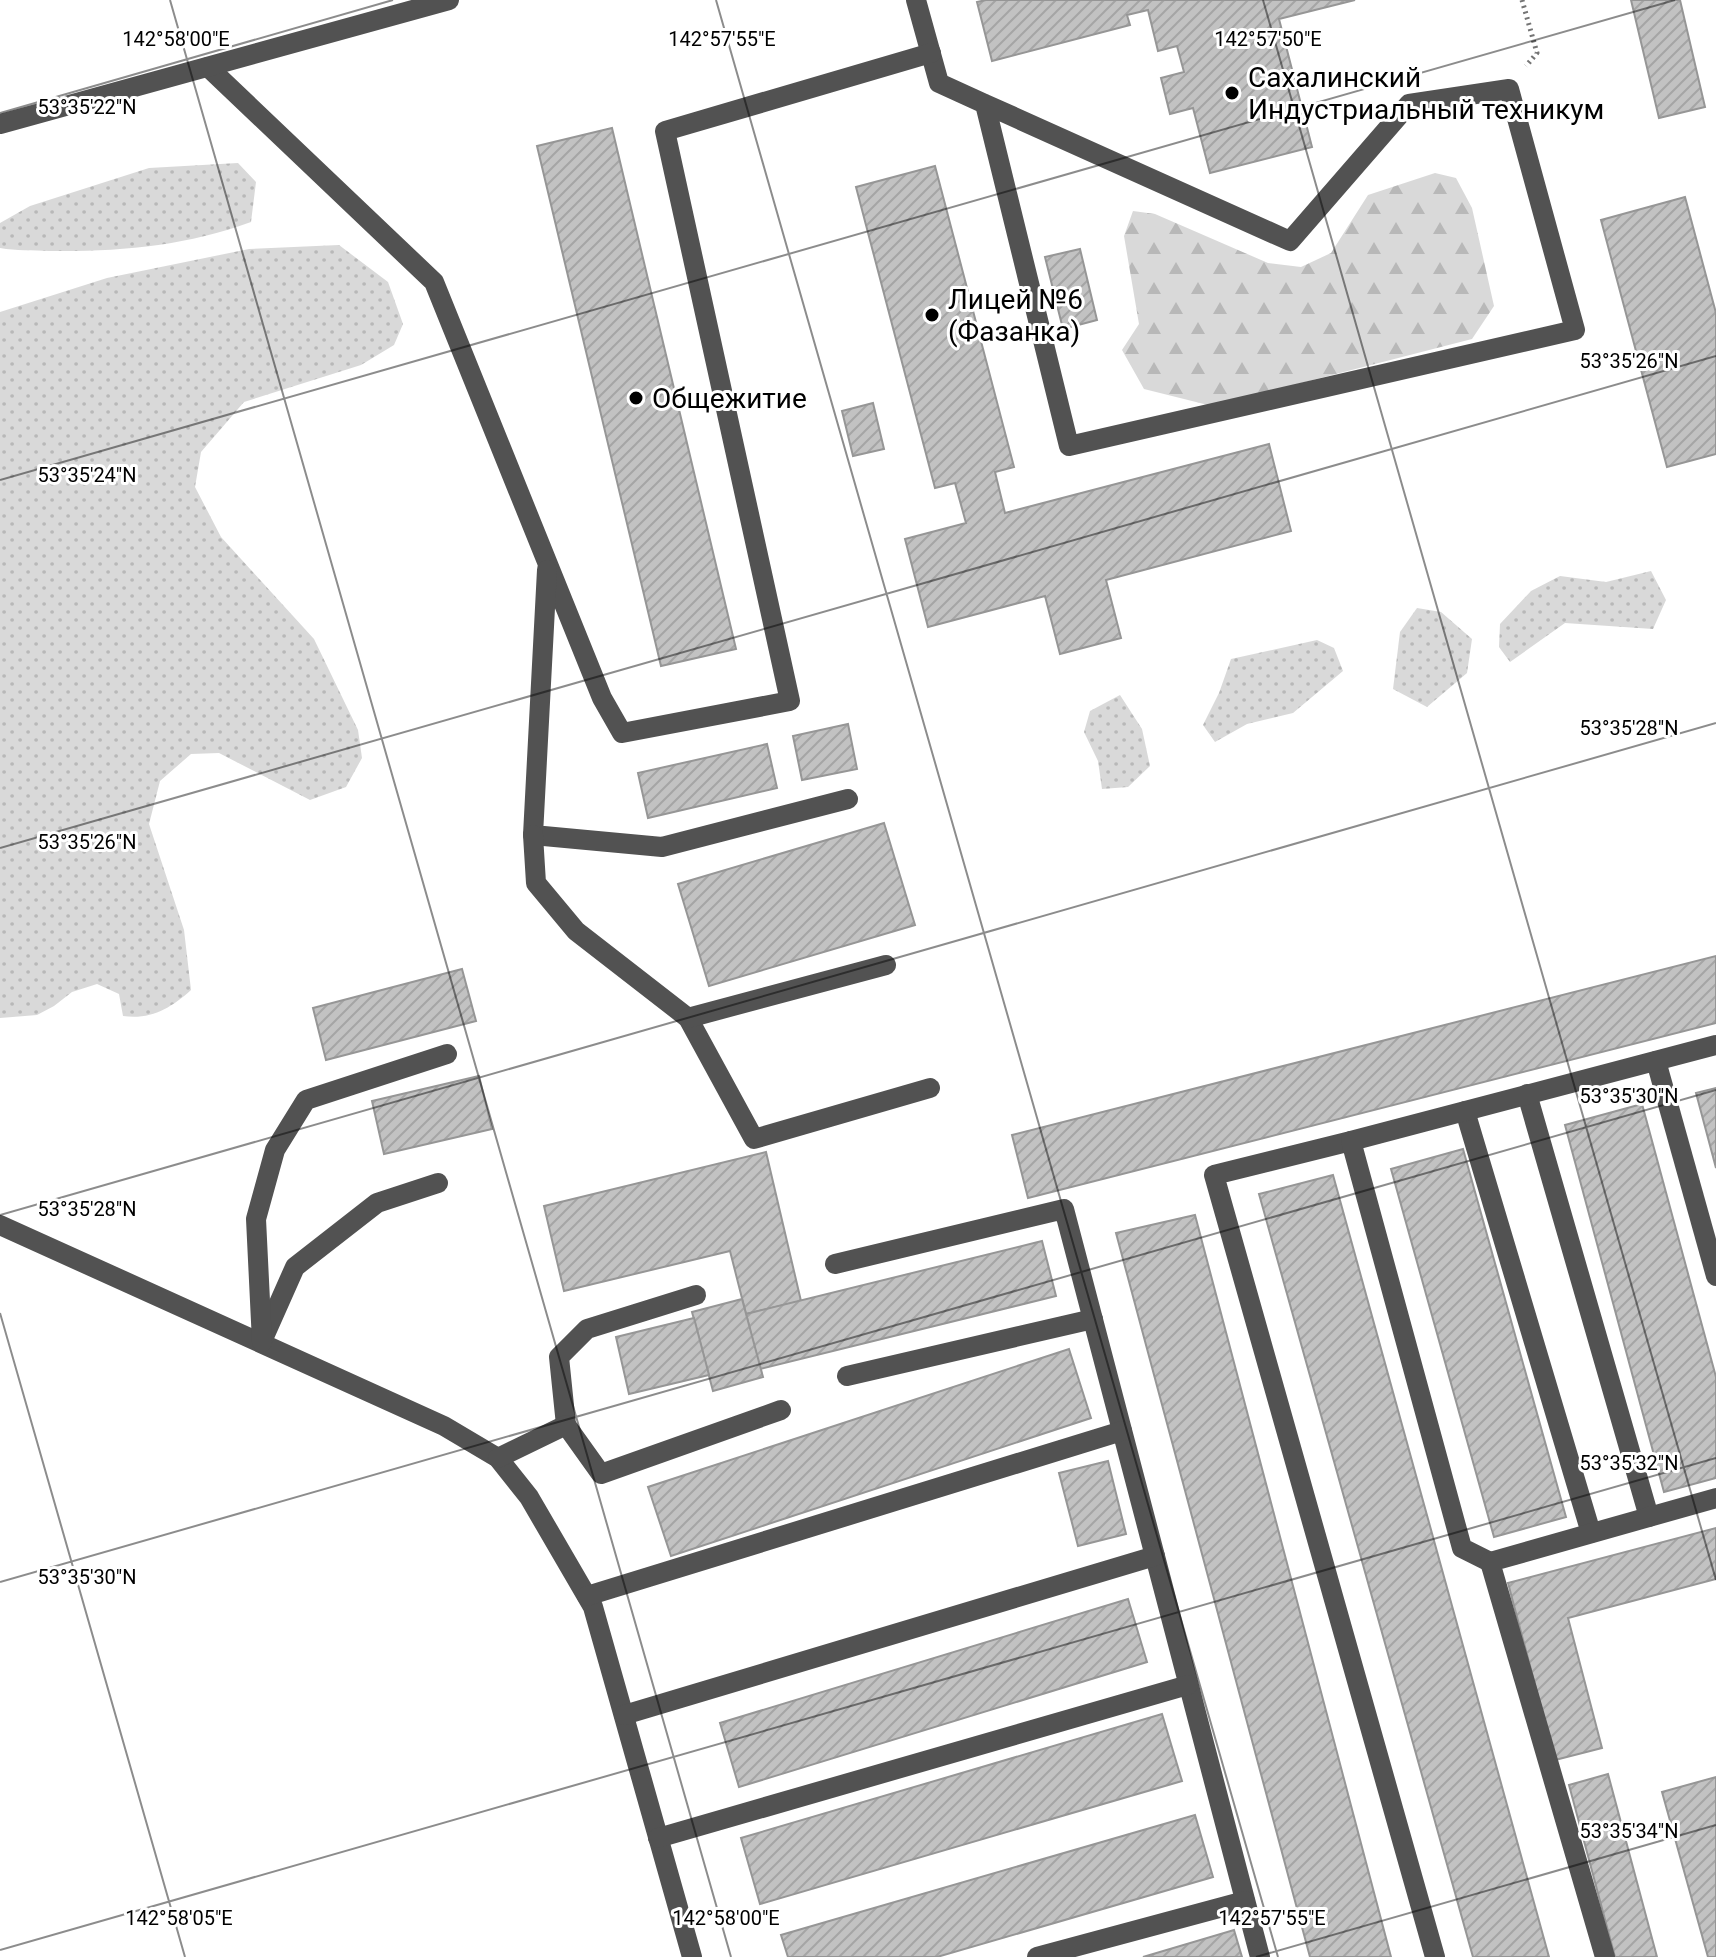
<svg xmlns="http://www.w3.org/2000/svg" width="1716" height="1957" font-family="Roboto,sans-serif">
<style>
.grass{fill:url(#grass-dots)}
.forest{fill:url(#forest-firs)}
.building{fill:url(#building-hatch);stroke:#969696;stroke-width:2}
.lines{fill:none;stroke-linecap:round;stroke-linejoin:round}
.path{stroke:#747474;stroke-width:5;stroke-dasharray:2 4;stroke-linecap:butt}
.minor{stroke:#525252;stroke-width:20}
.ticks{fill:none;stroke:#000;stroke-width:2;stroke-opacity:0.45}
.poi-dot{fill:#000;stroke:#fff;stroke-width:3}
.labels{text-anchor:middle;stroke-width:6;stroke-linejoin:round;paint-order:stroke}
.poi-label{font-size:28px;fill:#000;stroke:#fff;text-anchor:start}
.ticks-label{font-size:20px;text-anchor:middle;fill:#000;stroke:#fff;stroke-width:6;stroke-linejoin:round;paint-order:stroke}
</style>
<defs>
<pattern id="grass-dots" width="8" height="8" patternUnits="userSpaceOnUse" patternTransform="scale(2)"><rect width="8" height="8" fill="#d9d9d9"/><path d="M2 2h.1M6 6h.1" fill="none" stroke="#b8b8b8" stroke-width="1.8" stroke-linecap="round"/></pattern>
<pattern id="forest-firs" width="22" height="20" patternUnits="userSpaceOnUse" patternTransform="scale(2)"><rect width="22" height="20" fill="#d9d9d9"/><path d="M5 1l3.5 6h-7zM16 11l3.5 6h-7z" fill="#b8b8b8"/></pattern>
<pattern id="building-hatch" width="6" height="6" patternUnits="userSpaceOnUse" patternTransform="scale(2)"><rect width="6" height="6" fill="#c2c2c2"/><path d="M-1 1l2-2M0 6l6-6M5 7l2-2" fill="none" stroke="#a5a5a5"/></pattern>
</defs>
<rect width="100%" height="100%" fill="#fff"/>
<g class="grass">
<path d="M238,163L256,182L251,222C185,246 119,252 49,251C33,250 16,251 0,248V223L30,206L149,168Z"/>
<path d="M339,245L388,282L403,324L394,345L361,365L244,402L201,452L195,487L221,537L314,639L358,730L362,758L346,787L310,800L219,753L191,754L160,781L149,824L184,930L191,990C171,1008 151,1020 123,1016L119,994L97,984L72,992L54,1006L37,1015L0,1018V312L107,278L249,249Z"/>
<polygon points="1651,571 1666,600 1653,629 1565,623 1510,662 1499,647 1500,624 1531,591 1560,576 1606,582"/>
<polygon points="1417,608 1441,612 1472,639 1467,673 1427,707 1393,689 1400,632"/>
<polygon points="1317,640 1334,648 1343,671 1293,713 1247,724 1215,742 1203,725 1219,693 1231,659"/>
<polygon points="1120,695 1142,729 1150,766 1128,787 1102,789 1098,761 1084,732 1090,711"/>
</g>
<polygon class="forest" points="1435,173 1456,178 1472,208 1494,306 1472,339 1212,406 1144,389 1122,350 1139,324 1124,236 1133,211 1155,214 1268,263 1301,267 1331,253 1368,195"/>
<g class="building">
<polygon points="986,0 1355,0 1279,19 1312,147 1210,173 1193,108 1170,114 1161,78 1184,72 1177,46 1158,51 1148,10 1127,15 1130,25 992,61 977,2"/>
<polygon points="1631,0 1680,0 1705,107 1659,118"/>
<polygon points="612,128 736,649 661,666 537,146"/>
<polygon points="935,166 1014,467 995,472 1005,513 1269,444 1291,531 1106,580 1121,638 1060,654 1045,596 928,627 905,539 966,523 955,483 935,488 856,187"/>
<polygon points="1685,197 1716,313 1716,454 1667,467 1601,220"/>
<polygon points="1080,249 1097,320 1063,329 1045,257"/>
<polygon points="873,403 884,449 853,456 842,411"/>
<polygon points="848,724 857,769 802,780 793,736"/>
<polygon points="767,744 777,788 648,818 638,773"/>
<polygon points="884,823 915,925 709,986 678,884"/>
<polygon points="1716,956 1716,1023 1028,1198 1012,1135"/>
<polygon points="462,969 476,1021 326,1060 313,1008"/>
<polygon points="479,1076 492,1129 384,1154 372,1101"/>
<polygon points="1716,1088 1716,1168 1696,1093"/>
<polygon points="1642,1104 1716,1377 1716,1478 1664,1492 1565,1125"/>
<polygon points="1463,1149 1566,1517 1494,1537 1391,1169"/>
<polygon points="766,1152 801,1301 746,1314 730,1251 564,1291 544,1206"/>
<polygon points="1333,1175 1549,1957 1473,1957 1259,1194"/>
<polygon points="1195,1215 1391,1957 1310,1957 1116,1233"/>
<polygon points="1042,1241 1056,1296 760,1369 746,1314"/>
<polygon points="742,1299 763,1377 713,1391 692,1312"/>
<polygon points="694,1318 709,1375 629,1394 616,1337"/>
<polygon points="1069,1349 1091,1418 671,1556 648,1487"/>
<polygon points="1108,1461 1126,1534 1078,1546 1059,1473"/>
<polygon points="1716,1528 1716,1579 1568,1618 1602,1748 1555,1760 1508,1583"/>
<polygon points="1128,1599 1147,1662 739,1787 720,1723"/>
<polygon points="1162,1714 1182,1781 760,1904 741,1838"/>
<polygon points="1608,1774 1657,1957 1615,1957 1569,1785"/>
<polygon points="1716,1777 1716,1957 1708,1957 1662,1792"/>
<polygon points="1195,1815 1213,1877 937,1957 788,1957 781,1935"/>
<polygon points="1234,1930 1242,1957 1143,1957"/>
</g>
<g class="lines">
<polyline class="path" points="1522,0 1537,53 1526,66"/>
<g class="minor">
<polyline points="916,0 939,83 985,104 1290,241 1409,104 1509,89 1575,330 1069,446 985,104"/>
<polyline points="208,67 434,282 602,698 622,733 790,701 665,131 931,53"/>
<polyline points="0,124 449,0"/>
<polyline points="547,570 533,835 662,847 848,799"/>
<polyline points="533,835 536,883 576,931 688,1018 754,1139 930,1088"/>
<polyline points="688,1018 886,965"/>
<polyline points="1656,1061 1716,1276"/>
<polyline points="1527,1094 1649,1517"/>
<polyline points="1465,1111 1591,1533"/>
<polyline points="1351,1141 1214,1175 1435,1957"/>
<polyline points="0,1225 444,1426 498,1458 529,1497 593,1607 692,1957"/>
<polyline points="835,1264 1064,1209 1260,1957"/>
<polyline points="263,1339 295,1267 377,1203 438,1183"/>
<polyline points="262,1342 256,1219 275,1150 306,1100 447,1054"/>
<polyline points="847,1376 1093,1319"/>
<polyline points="566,1425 559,1357 587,1329 696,1295"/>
<polyline points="498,1458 566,1425 601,1474 781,1410"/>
<polyline points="1490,1562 1462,1548 1351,1141 1716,1045"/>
<polyline points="587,1596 1122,1431"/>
<polyline points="624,1715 1155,1556"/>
<polyline points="658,1838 1188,1685"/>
<polyline points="1037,1957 1245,1901"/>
<polyline points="1605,1957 1490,1562 1716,1498"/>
</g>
</g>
<path class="ticks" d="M170,0L731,1957M716,0L1278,1957M1263,0L1716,1580M0,113L393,0M0,480L1675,0M0,848L1716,356M0,1215L1716,723M0,1313L185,1957M0,1582L1716,1090M0,1950L1716,1458M1256,1957L1716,1825"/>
<g class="poi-dot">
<circle cx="1232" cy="93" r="8"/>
<circle cx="932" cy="315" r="8"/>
<circle cx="636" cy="398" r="8"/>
</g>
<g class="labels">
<g class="poi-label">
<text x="1248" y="87">Сахалинский<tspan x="1248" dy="32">Индустриальный техникум</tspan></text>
<text x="948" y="309">Лицей №6<tspan x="948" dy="32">(Фазанка)</tspan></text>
<text x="652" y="408">Общежитие</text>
</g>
</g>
<g class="ticks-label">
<text x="176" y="46">142°58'00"E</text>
<text x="722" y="46">142°57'55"E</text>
<text x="1268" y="46">142°57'50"E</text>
<text x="87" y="114">53°35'22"N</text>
<text x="1629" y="368">53°35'26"N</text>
<text x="87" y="482">53°35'24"N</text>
<text x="1629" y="735">53°35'28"N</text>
<text x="87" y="849">53°35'26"N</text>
<text x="1629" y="1103">53°35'30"N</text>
<text x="87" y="1216">53°35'28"N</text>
<text x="1629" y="1470">53°35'32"N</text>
<text x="87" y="1584">53°35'30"N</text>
<text x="1629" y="1838">53°35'34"N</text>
<text x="179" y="1925">142°58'05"E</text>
<text x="726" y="1925">142°58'00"E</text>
<text x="1272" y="1925">142°57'55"E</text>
</g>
</svg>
